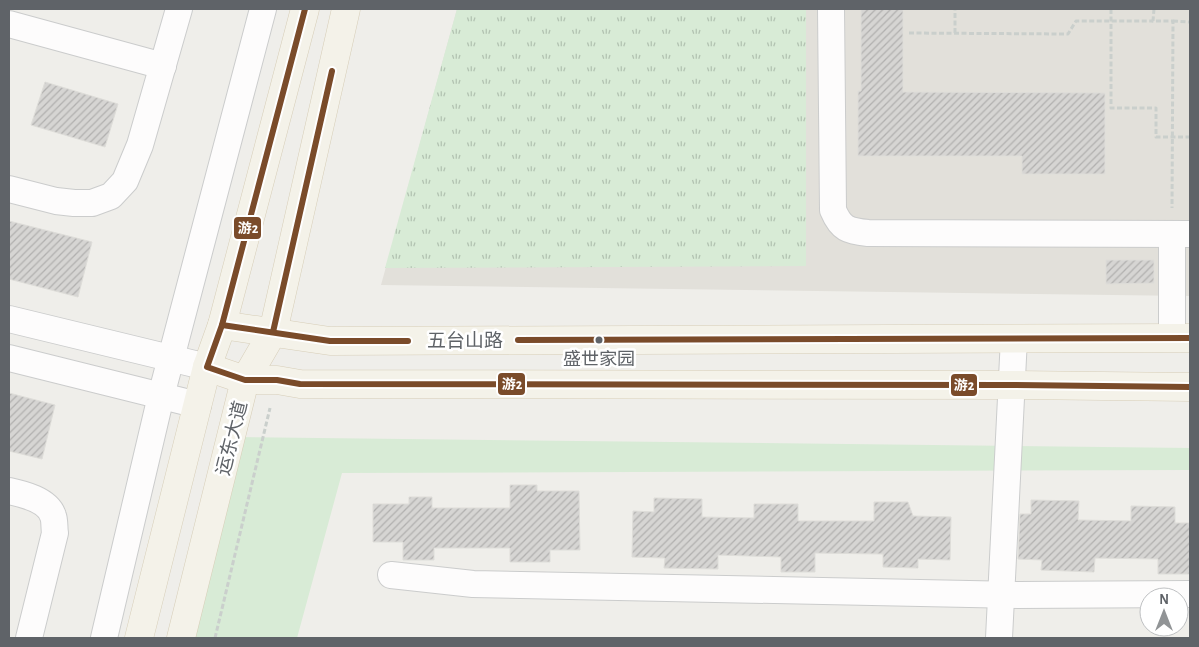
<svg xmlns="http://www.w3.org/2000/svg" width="1199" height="647" font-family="'Alegreya Sans','Noto Sans SC',sans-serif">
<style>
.education{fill:#e2e0da}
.green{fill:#d8ebd6}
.park{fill:url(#park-tufts)}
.building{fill:url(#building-hatch);stroke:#deddd9}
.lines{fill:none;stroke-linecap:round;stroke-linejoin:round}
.minor-casing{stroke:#cbcccc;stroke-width:28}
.major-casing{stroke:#d7ceb8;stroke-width:29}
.path{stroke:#cacfcc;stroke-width:3;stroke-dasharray:5 2.5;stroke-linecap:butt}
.minor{stroke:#fdfcfc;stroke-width:26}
.major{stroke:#f4f2e9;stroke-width:28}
.bus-1-casing{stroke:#fff;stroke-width:10}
.bus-1{stroke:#7a4b2a;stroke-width:6}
.bus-dot{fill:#5f6368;stroke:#fff;stroke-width:2}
.labels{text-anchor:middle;stroke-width:5;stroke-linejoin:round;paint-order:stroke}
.bus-label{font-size:18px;fill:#5f6368;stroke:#fff}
.street-label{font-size:19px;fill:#5f6368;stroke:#fff}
.line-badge{stroke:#fff;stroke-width:2}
.badge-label{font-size:14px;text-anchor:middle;font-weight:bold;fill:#fff}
</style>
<defs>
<pattern id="park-tufts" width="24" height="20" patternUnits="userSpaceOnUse" patternTransform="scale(1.25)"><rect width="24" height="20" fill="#d8ebd6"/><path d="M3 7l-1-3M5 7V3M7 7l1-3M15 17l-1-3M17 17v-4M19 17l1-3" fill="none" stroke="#b2c2b1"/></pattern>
<pattern id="building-hatch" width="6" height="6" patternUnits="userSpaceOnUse" patternTransform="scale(1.25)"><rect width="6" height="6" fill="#d6d5d3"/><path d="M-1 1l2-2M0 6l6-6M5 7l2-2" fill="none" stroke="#b1b0af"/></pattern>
</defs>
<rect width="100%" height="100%" fill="#efeeea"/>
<polygon class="education" points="457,9 1190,9 1190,296 381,285"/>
<polygon class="green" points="232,437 1190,448 1190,470 342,473 297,638 180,638"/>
<polygon class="park" points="457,9 806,9 806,266 385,268"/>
<g class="building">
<polygon points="861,9 903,9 903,92 1105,93 1105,174 1022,174 1022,156 858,156 858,91 861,91"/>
<polygon points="45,82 118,104 105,147 31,125"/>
<polygon points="9,221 92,242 78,297 9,279"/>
<polygon points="1106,260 1154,260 1154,283 1106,284"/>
<polygon points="9,393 55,405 42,459 9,451"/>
<polygon points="510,485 537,485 537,491 579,491 580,550 550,550 550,562 510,562 510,548 434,548 434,560 403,560 403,542 373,542 373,504 409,504 409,497 432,497 432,508 510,508"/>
<polygon points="654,498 702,499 702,517 754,518 754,504 798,504 798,521 874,521 874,502 908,502 913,516 951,517 950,560 918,559 918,568 883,567 883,554 815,553 815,572 781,572 781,557 718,555 718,569 664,568 665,558 632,557 633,511 654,512"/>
<polygon points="1031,500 1079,501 1078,520 1131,521 1131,506 1175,507 1175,523 1190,523 1190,574 1158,574 1158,559 1095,558 1094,572 1041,570 1042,560 1018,559 1020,514 1031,514"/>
</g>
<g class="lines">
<defs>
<g id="minor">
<path d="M831,9L833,210C841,229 848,231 868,233L1190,234"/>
<polyline points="9,24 163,66"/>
<polyline points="9,189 56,201 74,203 92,203 111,196 125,181 140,145 179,9"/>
<polyline points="9,319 207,367"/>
<polyline points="1172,338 1172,234"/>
<polyline points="9,358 198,405"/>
<path d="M9,491C23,494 48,500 53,516C55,521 54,528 55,533L29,638"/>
<polyline points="391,575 473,584 1018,595 1190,594"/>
<polyline points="104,638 161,396 263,9"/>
<polyline points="999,638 1014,338"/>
</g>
<g id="major">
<polyline points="222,325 330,341 1190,338"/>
<polyline points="207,367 245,380 277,380 300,384 1013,385 1190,387"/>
<polyline points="139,638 207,367 222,325 305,9"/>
<polyline points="181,638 245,380 273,332 346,9"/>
</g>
</defs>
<use href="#minor" class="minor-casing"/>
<use href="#major" class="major-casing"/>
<g class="path">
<polyline points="1111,9 1111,108 1156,108 1156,137 1190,137"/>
<polyline points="1154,9 1153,21 1173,21 1172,208"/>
<polyline points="1173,21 1190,22"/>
<polyline points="909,33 1068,34 1076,21 1153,21"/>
<polyline points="955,33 955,9"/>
<polyline points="215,638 270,408"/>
</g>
<use href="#minor" class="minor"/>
<use href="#major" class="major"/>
<defs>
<g id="bus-1">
<polyline points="305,9 222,325 207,367 245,380 277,380 300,384 1013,385 1190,387"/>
<polyline points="222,325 330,341 408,341"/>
<polyline points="273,332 332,71"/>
<polyline points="518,340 1190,338"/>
</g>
</defs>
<use href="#bus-1" class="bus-1-casing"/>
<use href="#bus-1" class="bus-1"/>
</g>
<circle class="bus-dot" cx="599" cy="340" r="4.5"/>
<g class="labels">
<g class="bus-label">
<text x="599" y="365">盛世家园</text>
</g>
<g class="street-label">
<text x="465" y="347">五台山路</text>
<text transform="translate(231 438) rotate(-76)" y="7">运东大道</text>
</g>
</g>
<g class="line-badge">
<rect x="233" y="216" width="29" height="24" rx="5" fill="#7a4b2a"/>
<rect x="497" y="372" width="29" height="24" rx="5" fill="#7a4b2a"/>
<rect x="950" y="373" width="28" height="24" rx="5" fill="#7a4b2a"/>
</g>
<g class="badge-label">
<text x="248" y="233">游2</text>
<text x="512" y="389">游2</text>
<text x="964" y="390">游2</text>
</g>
<rect width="1199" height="647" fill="none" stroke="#5f6368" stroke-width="20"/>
<g transform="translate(1164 612)"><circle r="24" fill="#ffffff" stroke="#bfc1c3"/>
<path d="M0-4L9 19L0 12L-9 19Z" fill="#919496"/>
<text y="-8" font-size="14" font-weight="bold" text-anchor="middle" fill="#5f6368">N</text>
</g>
</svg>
